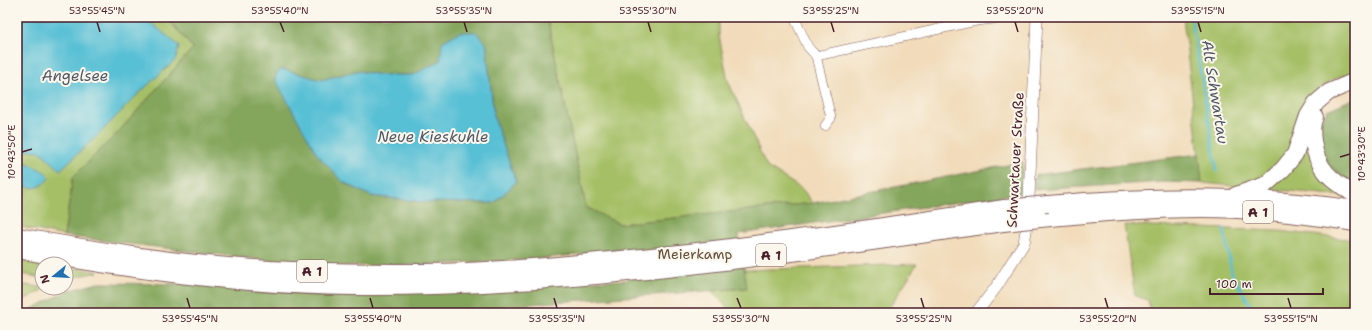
<svg xmlns="http://www.w3.org/2000/svg" width="1372" height="330" font-family="'Shantell Sans',sans-serif">
<style>
.green{fill:#a5bf66;stroke:#786f48}
.forest{fill:#84a65b;stroke:#676243;fill-rule:evenodd}
.water{fill:#58c0d5;stroke:#517080}
.lines{fill:none;stroke-linecap:round;stroke-linejoin:round}
.stream{stroke:#58c0d5;stroke-width:2.5}
.minor-casing{stroke:#84615d;stroke-width:10}
.tertiary-casing{stroke:#84615d;stroke-width:12}
.motorway-casing{stroke:#84615d;stroke-width:18}
.minor{stroke:#fff;stroke-width:9}
.tertiary{stroke:#fff;stroke-width:11}
.motorway{stroke:#fff;stroke-width:16}
.motorway-bridge-casing{stroke:#84615d;stroke-width:18;stroke-linecap:butt}
.motorway-bridge{stroke:#fff;stroke-width:16}
.ticks{fill:none;stroke:#4a1f2b;stroke-width:1.5}
.labels{text-anchor:middle;stroke-width:4;stroke-linejoin:round;paint-order:stroke}
.shield{fill:#fbf7ec;stroke:#7f6065;stroke-width:1}
.shield-label{font-size:13px;font-weight:bold;fill:#4a1f2b}
.street-label{font-size:14px;fill:#4a1f2b;stroke:#fbf7ec}
.park-label{font-size:14px;fill:#654f3d;stroke:#fbf7ec}
.water-label{font-size:15px;font-style:italic;fill:#4f5766;stroke:#fbf7ec}
.neatline{fill:none;stroke:#4a1f2b;stroke-width:1.5}
.ticks-label{font-size:10px;text-anchor:middle;fill:#4a1f2b}
</style>
<rect width="100%" height="100%" fill="#fbf7ec"/>
<filter id="ink" filterUnits="userSpaceOnUse"><feTurbulence type="fractalNoise" baseFrequency=".025" numOctaves="2"/><feDisplacementMap in="SourceGraphic" scale="8" xChannelSelector="R" yChannelSelector="G"/><feConvolveMatrix kernelMatrix="1 2 1 2 8 2 1 2 1" color-interpolation-filters="sRGB"/></filter>
<filter id="wash" filterUnits="userSpaceOnUse"><feTurbulence type="fractalNoise" baseFrequency=".012" numOctaves="4" result="noise"/><feDisplacementMap in="SourceGraphic" scale="16" xChannelSelector="R" yChannelSelector="G"/><feGaussianBlur stdDeviation="0.9" result="paint"/><feColorMatrix in="noise" values="0 0 0 0 0 0 0 0 0 0 0 0 0 0 0 0 0 1.4 0 .05"/><feComposite in="paint" operator="in"/></filter>
<g filter="url(#wash)">
<rect width="100%" height="100%" fill="#f1dbba"/>
<g class="green">
<polygon points="17,17 166,17 193,48 121,129 73,177 64,236 17,226"/>
<polygon points="547,17 719,17 719,36 728,81 767,167 802,189 813,203 619,224 586,207"/>
<polygon points="1183,17 1355,17 1355,72 1334,79 1316,91 1303,114 1330,166 1355,185 1355,197 1202,183"/>
<polygon points="1124,225 1279,231 1355,240 1355,313 1151,313 1148,300 1135,296"/>
<polygon points="17,255 59,264 42,264 42,278 17,273"/>
<polygon points="917,264 886,313 732,313 712,291 746,288 744,270"/>
<polygon points="66,266 98,272 66,279"/>
<polygon points="17,284 40,287 42,289 41,291 18,303"/>
</g>
<g class="forest">
<path d="M166,17H547L586,207L619,224L813,203L1023,162L1021,193L739,234L747,288L502,306L467,313H24L67,291L98,283L189,284L304,290L629,280L623,250L536,259L424,265L314,266L64,236L73,177L121,129L193,48ZM486,43L494,117L516,182L494,203L425,202L371,196L343,182L282,69L321,81L357,71L381,75H413L440,61Z"/>
<polygon points="1355,98 1355,185 1330,166 1317,138 1319,124 1327,110"/>
<polygon points="1199,154 1202,183 1163,182 1034,190 1035,175"/>
</g>
<g class="water">
<polygon points="27,17 144,17 179,46 176,59 134,98 100,133 60,170 40,151 17,149 17,21 24,20"/>
<polygon points="459,32 476,32 486,43 494,117 516,182 494,203 425,202 371,196 343,182 317,154 275,79 277,73 282,69 321,80 357,71 381,75 413,75 440,61 442,42"/>
<path d="M17,158L45,172L49,178C38,191 32,189 17,184Z"/>
</g>
<g class="lines">
<g class="stream">
<polyline points="1191,17 1217,171"/>
<polyline points="1224,229 1232,274 1255,313"/>
</g>
</g>
</g>
<g filter="url(#ink)">
<g class="lines">
<defs>
<g id="minor">
<polyline points="794,17 808,47 816,56 831,118 825,126"/>
<polyline points="816,56 976,21 1012,17"/>
</g>
<polyline id="tertiary" points="976,313 997,286 1024,243 1028,219 1037,17"/>
<g id="motorway">
<path d="M1315,117C1311,124 1312,133 1313,141C1316,169 1333,181 1355,195"/>
<polyline points="1236,195 1265,185 1283,169 1295,154 1308,116 1316,103 1329,92 1355,81"/>
<path d="M1048,204C1150,195 1253,193 1355,209"/>
<path d="M1040,219C1094,214 1147,209 1201,209C1252,209 1305,215 1355,223"/>
<path d="M17,236C96,250 175,263 255,268C311,272 368,272 424,272C483,272 541,267 599,261C735,249 870,228 1005,208"/>
<path d="M17,250C128,270 240,286 354,287C572,289 788,254 1003,223"/>
</g>
</defs>
<use href="#minor" class="minor-casing"/>
<use href="#tertiary" class="tertiary-casing"/>
<use href="#motorway" class="motorway-casing"/>
<use href="#minor" class="minor"/>
<use href="#tertiary" class="tertiary"/>
<use href="#motorway" class="motorway"/>
<defs>
<g id="motorway-bridge">
<polyline points="1005,208 1048,204"/>
<polyline points="1003,223 1040,219"/>
</g>
</defs>
<use href="#motorway-bridge" class="motorway-bridge-casing"/>
<use href="#motorway-bridge" class="motorway-bridge"/>
</g>
</g>
<path class="ticks" d="M97,22L100,32M280,22L284,32M464,22L467,32M648,22L651,32M831,22L834,32M1015,22L1018,32M1198,22L1201,32M22,152L32,149M1340,157L1350,154M187,298L190,308M370,298L373,308M554,298L557,308M737,298L741,308M921,298L924,308M1105,298L1108,308M1288,298L1291,308"/>
<g class="labels">
<g class="shield">
<rect x="1243" y="201" width="30" height="22" rx="3"/>
<rect x="756" y="244" width="30" height="22" rx="3"/>
<rect x="297" y="260" width="30" height="22" rx="3"/>
</g>
<g class="shield-label">
<text x="1258" y="217">A 1</text>
<text x="771" y="260">A 1</text>
<text x="312" y="276">A 1</text>
</g>
<g class="street-label">
<text transform="translate(1015 160) rotate(-87)" y="5">Schwartauer Straße</text>
</g>
<g class="park-label">
<text x="695" y="259">Meierkamp</text>
</g>
<g class="water-label">
<text x="75" y="81">Angelsee</text>
<text transform="translate(1215 92) rotate(81)" y="5">Alt Schwartau</text>
<text x="433" y="142">Neue Kieskuhle</text>
</g>
</g>
<rect width="1372" height="330" fill="none" stroke="#fbf7ec" stroke-width="44"/>
<g transform="translate(54 276) rotate(252)"><circle r="19" fill="#fbf7ec" stroke="#b4a19f"/>
<path d="M0-3L7 15L0 10L-7 15Z" fill="#1f6fb2"/>
<text y="-6" font-size="11" font-weight="bold" text-anchor="middle" fill="#4a1f2b">N</text>
</g>
<path d="M1210 288v6h113v-6" fill="none" stroke="#4a1f2b" stroke-width="2"/>
<text x="1216" y="288" font-size="12" fill="#4a1f2b" stroke="#fbf7ec" stroke-width="3" paint-order="stroke">100 m</text>
<rect x="22" y="22" width="1328" height="286" class="neatline"/>
<g class="ticks-label">
<text x="97" y="14">53°55'45"N</text>
<text x="280" y="14">53°55'40"N</text>
<text x="464" y="14">53°55'35"N</text>
<text x="648" y="14">53°55'30"N</text>
<text x="831" y="14">53°55'25"N</text>
<text x="1015" y="14">53°55'20"N</text>
<text x="1198" y="14">53°55'15"N</text>
<text transform="translate(11 152) rotate(-90)" y="4">10°43'50"E</text>
<text transform="translate(1361 154) rotate(-90)" y="4">10°43'30"E</text>
<text x="190" y="322">53°55'45"N</text>
<text x="373" y="322">53°55'40"N</text>
<text x="557" y="322">53°55'35"N</text>
<text x="741" y="322">53°55'30"N</text>
<text x="924" y="322">53°55'25"N</text>
<text x="1108" y="322">53°55'20"N</text>
<text x="1291" y="322">53°55'15"N</text>
</g>
</svg>
